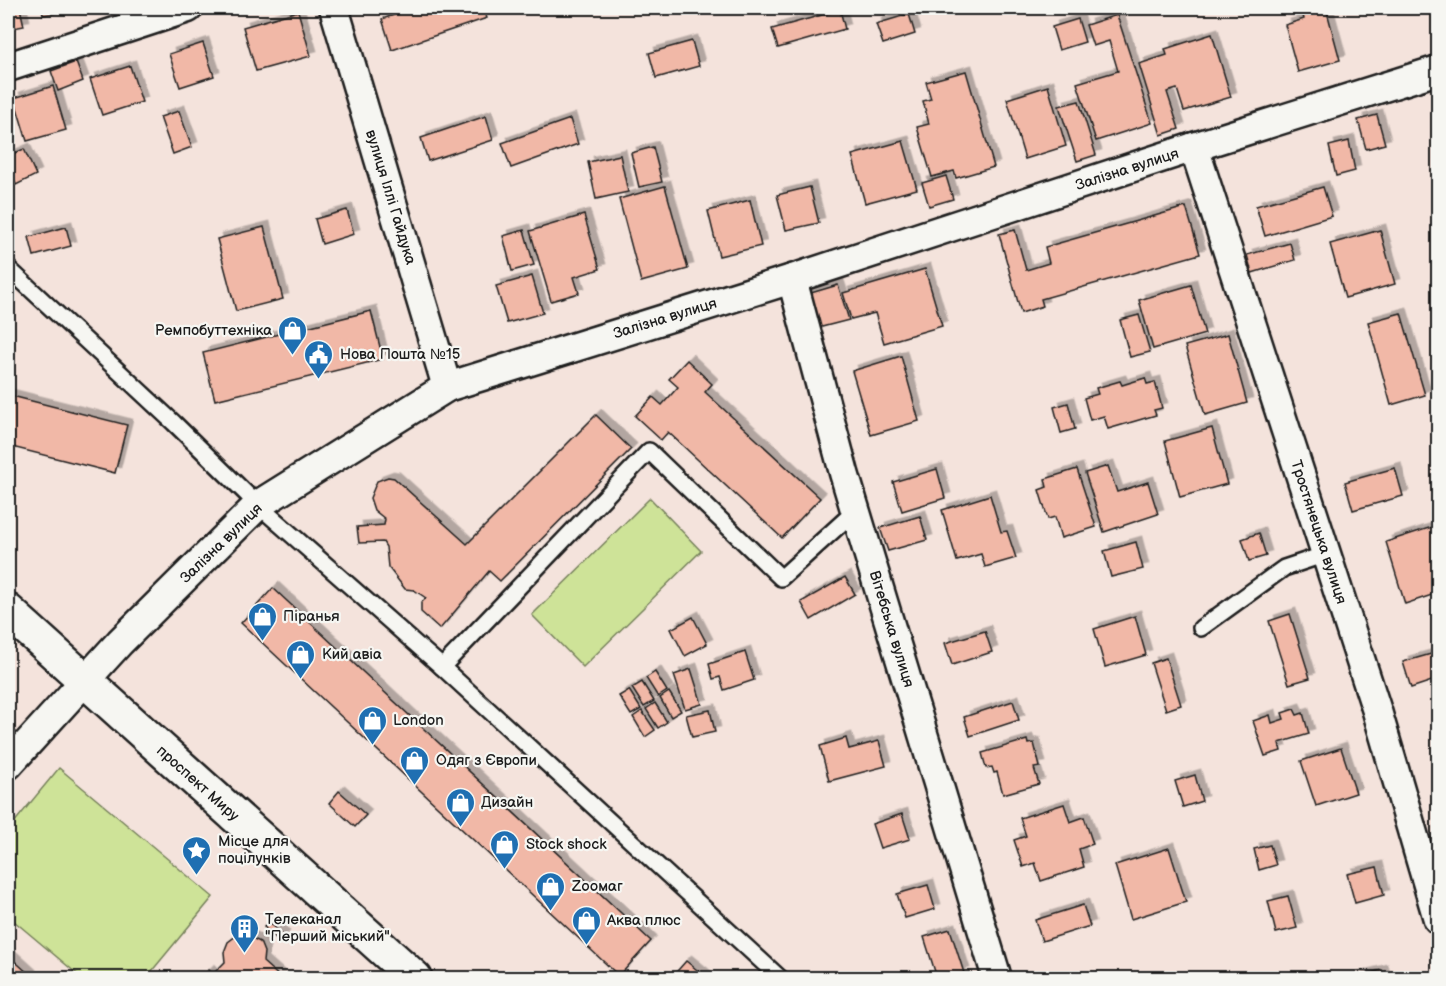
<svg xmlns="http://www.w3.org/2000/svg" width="1446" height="986" font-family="'Balsamiq Sans',sans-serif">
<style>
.green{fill:#cee398;stroke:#75805a;stroke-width:1.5}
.building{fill:#f1b8a7;stroke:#1c1c1c;stroke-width:1.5;filter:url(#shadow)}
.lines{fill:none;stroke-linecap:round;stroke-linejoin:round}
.service-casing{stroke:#1c1c1c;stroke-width:20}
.minor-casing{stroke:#1c1c1c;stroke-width:33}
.primary-casing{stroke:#1c1c1c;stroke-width:38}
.service{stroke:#f6f6f2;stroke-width:15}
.minor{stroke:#f6f6f2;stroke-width:28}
.primary{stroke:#f6f6f2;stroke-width:33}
.labels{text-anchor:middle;stroke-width:4.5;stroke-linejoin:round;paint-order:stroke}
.street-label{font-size:15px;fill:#1c1c1c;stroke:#f6f6f2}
.poi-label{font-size:15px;fill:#1c1c1c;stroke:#f6f6f2;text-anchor:start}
</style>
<defs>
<filter id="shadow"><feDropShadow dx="5.5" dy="-5.5" stdDeviation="0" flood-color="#0004"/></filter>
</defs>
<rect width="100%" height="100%" fill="#f4e3dc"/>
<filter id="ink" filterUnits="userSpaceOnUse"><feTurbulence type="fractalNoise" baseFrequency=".0167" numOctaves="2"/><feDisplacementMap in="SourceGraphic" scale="12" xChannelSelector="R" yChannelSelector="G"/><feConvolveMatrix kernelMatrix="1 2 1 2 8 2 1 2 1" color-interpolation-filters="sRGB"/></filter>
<g filter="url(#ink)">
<g class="green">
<polygon points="650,498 701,551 583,667 532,615"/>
<polygon points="59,768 213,897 146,978 82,978 8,916 8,830"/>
</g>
<g class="building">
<polygon points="8,8 20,8 24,26 8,29"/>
<polygon points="42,8 64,8 64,12 43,15"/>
<polygon points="415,8 483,8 487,18 392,50 382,19"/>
<polygon points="1301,8 1326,8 1340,60 1298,72 1285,25 1304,19"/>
<polygon points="840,10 845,29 778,48 772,29"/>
<polygon points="298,11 311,56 256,71 243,27"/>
<polygon points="909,14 915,34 883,44 876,24"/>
<polygon points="1117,15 1152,123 1096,141 1077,83 1118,71 1109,41 1093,46 1086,25"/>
<polygon points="1078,19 1085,42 1059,50 1052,27"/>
<polygon points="1212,34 1231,97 1184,111 1177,89 1167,92 1179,129 1161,135 1139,64 1167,55 1165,49"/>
<polygon points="692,41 699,66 656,78 649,53"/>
<polygon points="203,43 214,76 180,87 169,54"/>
<polygon points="76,62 83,81 58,91 51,71"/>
<polygon points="130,66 142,102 102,115 90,79"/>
<polygon points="966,71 994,167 956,178 954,171 932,177 917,127 929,124 923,101 931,99 926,82"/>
<polygon points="53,86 66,130 27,141 14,98"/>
<polygon points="1048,86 1066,146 1025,159 1007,99"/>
<polygon points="1079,101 1096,155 1077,161 1059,106"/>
<polygon points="179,111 192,147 173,154 160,117"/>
<polygon points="1377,115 1385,144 1366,149 1358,120"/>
<polygon points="486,116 493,140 428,161 421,138"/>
<polygon points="570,119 578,144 511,168 502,143"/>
<polygon points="903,141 917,189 865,203 852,155"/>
<polygon points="1349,141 1355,171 1336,176 1329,146"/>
<polygon points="653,147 662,182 639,187 631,153"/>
<polygon points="24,149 36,175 16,185 8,166 8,156"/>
<polygon points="620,155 628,192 596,199 588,162"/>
<polygon points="946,176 953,199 929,206 922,183"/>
<polygon points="665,186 688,269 641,282 619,199"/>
<polygon points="810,187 819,223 786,230 777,195"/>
<polygon points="1323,187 1332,216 1265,236 1256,206"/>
<polygon points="750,200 761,246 719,256 708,211"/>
<polygon points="1186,207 1200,254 1041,299 1043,306 1021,313 999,234 1015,230 1026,270 1049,263 1045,247"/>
<polygon points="347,210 354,234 322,244 315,219"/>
<polygon points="584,215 600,269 574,277 579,293 551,301 530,231"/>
<polygon points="66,227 71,246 34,256 29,237"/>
<polygon points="264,227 283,299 236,311 217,239"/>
<polygon points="524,230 534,265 512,271 503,236"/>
<polygon points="1380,230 1395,284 1345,298 1330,244"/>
<polygon points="1290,243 1295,260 1252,273 1247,255"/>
<polygon points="925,269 942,326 884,343 875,313 851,319 843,293"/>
<polygon points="532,276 543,313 507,323 496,286"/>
<polygon points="838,285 849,320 814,329 804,295"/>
<polygon points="1191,285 1205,334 1153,349 1139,300"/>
<polygon points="371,311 383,359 215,400 203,353"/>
<polygon points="1401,313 1425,395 1391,405 1368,322"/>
<polygon points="1139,315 1150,352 1130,357 1120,320"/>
<polygon points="1228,334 1247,403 1205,415 1185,346"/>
<polygon points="901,356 919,421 871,435 852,371"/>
<polygon points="687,360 712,384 705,392 820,498 782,538 668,432 661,440 635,416 653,397 662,405 678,387 669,379"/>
<polygon points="1145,378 1147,384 1155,382 1162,408 1154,410 1156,415 1108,429 1104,416 1090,420 1084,398 1098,394 1096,388 1120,381 1122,385"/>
<polygon points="8,395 127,425 115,473 8,446"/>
<polygon points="1068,403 1075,429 1061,433 1054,407"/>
<polygon points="596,415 631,449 500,581 489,571 440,629 421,612 421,603 426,598 414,590 405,589 388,567 386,547 383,542 359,543 357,527 384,525 385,519 374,510 370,498 377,481 388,477 394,478 467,544"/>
<polygon points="1212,428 1227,484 1180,497 1165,441"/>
<polygon points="1108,466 1117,492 1148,482 1158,514 1104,532 1085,473"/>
<polygon points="1395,468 1403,496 1353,510 1345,482"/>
<polygon points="937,469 945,498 902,511 893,482"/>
<polygon points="1077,469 1096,527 1061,538 1055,517 1048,519 1039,490 1047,487 1045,479"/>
<polygon points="990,495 1001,532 1007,531 1016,558 985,567 981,554 957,561 942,510"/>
<polygon points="920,516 927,540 888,551 880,528"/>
<polygon points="1438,525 1438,593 1405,604 1386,542"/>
<polygon points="1259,533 1266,556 1249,561 1242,539"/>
<polygon points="1136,542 1143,569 1111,577 1104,551"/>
<polygon points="845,577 855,594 811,620 801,602"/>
<polygon points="273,588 651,941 619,976 241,623"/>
<polygon points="1290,614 1310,678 1289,684 1269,621"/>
<polygon points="1135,616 1146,655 1105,667 1094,629"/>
<polygon points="693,617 707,644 685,656 671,629"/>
<polygon points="985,631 992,652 952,665 945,643"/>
<polygon points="745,652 754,680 724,690 720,677 713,679 709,664"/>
<polygon points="1438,652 1438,679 1411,688 1403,662"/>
<polygon points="1166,658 1181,705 1166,710 1151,663"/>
<polygon points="691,669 702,704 685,709 674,675"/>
<polygon points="655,672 667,691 658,697 646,678"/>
<polygon points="642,682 654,701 644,707 632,688"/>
<polygon points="629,690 641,709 631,715 619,696"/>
<polygon points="669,692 681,711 671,717 660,698"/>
<polygon points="1013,701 1019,720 970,736 964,717"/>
<polygon points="655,703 667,722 658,728 646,709"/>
<polygon points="1294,709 1297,715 1303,713 1309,734 1279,743 1281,751 1265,756 1253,721 1270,715 1272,723 1284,719 1282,713"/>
<polygon points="710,710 715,732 692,737 686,715"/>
<polygon points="642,711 655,730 645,737 633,717"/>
<polygon points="846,738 849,749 879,741 886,766 829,781 820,746"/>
<polygon points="1027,740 1028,744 1034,743 1040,767 1034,768 1039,784 1003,794 997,772 994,773 992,767 986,768 982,753"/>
<polygon points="1341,748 1356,793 1316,806 1301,761"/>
<polygon points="1195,775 1202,801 1183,807 1175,781"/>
<polygon points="339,791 366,815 355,827 329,803"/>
<polygon points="1064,804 1070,822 1084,817 1093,844 1079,849 1084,867 1041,881 1035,863 1023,867 1014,840 1026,836 1020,818"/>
<polygon points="902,814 910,839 880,848 872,824"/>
<polygon points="1270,845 1276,865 1259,870 1254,849"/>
<polygon points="1169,848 1186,902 1131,919 1115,865"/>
<polygon points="1377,867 1384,895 1355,903 1347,874"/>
<polygon points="928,885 935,909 905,918 897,894"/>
<polygon points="1288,896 1297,928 1276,933 1268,901"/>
<polygon points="1083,905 1090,926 1042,941 1035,920"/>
<polygon points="269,922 284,936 280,942 264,927"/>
<polygon points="950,929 964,973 946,978 937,978 924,937"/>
<polygon points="246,935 260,942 264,952 263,962 281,978 201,978 209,970 213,974 225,962 224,952 228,942 236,936"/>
<polygon points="8,955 30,975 27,978 8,978"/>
<polygon points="686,961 707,978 671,978"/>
<polygon points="1382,970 1384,978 1349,978"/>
</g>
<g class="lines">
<defs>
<g id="service">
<polyline points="8,268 174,423 258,505 442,667 780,978"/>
<polyline points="1201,628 1284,568 1326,554"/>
<polyline points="442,667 649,451 781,578 856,510"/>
</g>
<g id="minor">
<polyline points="334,8 447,387"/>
<polyline points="8,67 188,8"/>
<polyline points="1194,147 1377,711 1438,919"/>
<polyline points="792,279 844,473 997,978"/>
<polyline points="8,765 120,642 258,505 447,387 792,279 1194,147 1438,70"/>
</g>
<polyline id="primary" points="8,611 415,978"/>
</defs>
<use href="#service" class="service-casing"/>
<use href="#minor" class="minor-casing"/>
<use href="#primary" class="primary-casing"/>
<use href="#service" class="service"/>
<use href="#minor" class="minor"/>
<use href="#primary" class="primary"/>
</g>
</g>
<defs>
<symbol id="shop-pin" viewBox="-11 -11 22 30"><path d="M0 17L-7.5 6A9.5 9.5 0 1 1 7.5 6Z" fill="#1f6fb2" stroke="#f6f6f2"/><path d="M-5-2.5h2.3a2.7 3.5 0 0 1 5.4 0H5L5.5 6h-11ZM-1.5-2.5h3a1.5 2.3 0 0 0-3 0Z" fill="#fff"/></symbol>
<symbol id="civic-pin" viewBox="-11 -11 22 30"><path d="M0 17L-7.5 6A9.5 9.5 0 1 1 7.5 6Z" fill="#1f6fb2" stroke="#f6f6f2"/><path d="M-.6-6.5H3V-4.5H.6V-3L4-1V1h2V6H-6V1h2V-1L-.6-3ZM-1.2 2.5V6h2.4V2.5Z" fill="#fff"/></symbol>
<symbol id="sight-pin" viewBox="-11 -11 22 30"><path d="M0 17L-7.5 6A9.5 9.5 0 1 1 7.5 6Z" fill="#1f6fb2" stroke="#f6f6f2"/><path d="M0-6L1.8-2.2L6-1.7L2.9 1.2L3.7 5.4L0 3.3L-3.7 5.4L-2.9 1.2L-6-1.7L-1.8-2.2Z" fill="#fff"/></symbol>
<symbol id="building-pin" viewBox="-11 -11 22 30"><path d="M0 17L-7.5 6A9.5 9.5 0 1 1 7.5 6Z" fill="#1f6fb2" stroke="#f6f6f2"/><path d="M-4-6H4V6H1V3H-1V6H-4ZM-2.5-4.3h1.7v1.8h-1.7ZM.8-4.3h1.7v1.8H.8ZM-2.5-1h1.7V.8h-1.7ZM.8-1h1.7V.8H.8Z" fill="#fff"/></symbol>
</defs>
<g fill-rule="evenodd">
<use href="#shop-pin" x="276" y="314" width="33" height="45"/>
<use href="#civic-pin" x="302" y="338" width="33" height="45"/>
<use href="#shop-pin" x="246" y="600" width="33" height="45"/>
<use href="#shop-pin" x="284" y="638" width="33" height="45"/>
<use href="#shop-pin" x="356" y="704" width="33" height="45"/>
<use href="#shop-pin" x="398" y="744" width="33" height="45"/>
<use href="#shop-pin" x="444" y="786" width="33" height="45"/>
<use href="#shop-pin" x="488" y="828" width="33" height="45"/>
<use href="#sight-pin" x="180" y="834" width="33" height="45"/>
<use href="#shop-pin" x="534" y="870" width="33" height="45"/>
<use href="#shop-pin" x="570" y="904" width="33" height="45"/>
<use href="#building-pin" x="228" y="912" width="33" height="45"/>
</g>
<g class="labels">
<g class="street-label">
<text transform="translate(1127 169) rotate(-18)" y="5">Залізна вулиця</text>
<text transform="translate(391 197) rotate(73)" y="5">вулиця Іллі Гайдука</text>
<text transform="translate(665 318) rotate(-17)" y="5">Залізна вулиця</text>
<text transform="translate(1319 532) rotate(72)" y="5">Тростянецька вулиця</text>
<text transform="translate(221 543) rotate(-44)" y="5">Залізна вулиця</text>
<text transform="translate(892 629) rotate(73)" y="5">Вітебська вулиця</text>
<text transform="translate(198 783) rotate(42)" y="5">проспект Миру</text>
</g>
<g class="poi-label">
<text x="272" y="335" text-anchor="end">Ремпобуттехніка</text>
<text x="340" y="359">Нова Пошта №15</text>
<text x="283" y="621">Піранья</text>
<text x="322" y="659">Кий авіа</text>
<text x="393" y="725">London</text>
<text x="436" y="765">Одяг з Європи</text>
<text x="481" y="807">Дизайн</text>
<text x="218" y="846">Місце для<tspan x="218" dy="17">поцілунків</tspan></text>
<text x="526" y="849">Stock shock</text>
<text x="572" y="891">Zooмаг</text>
<text x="265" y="924">Телеканал<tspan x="265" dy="17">"Перший мiський"</tspan></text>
<text x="607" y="925">Аква плюс</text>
</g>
</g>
<rect width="1446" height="986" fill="none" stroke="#f6f6f2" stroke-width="30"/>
<rect x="15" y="15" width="1416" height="956" fill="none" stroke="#1c1c1c" stroke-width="2" filter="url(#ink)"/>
</svg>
